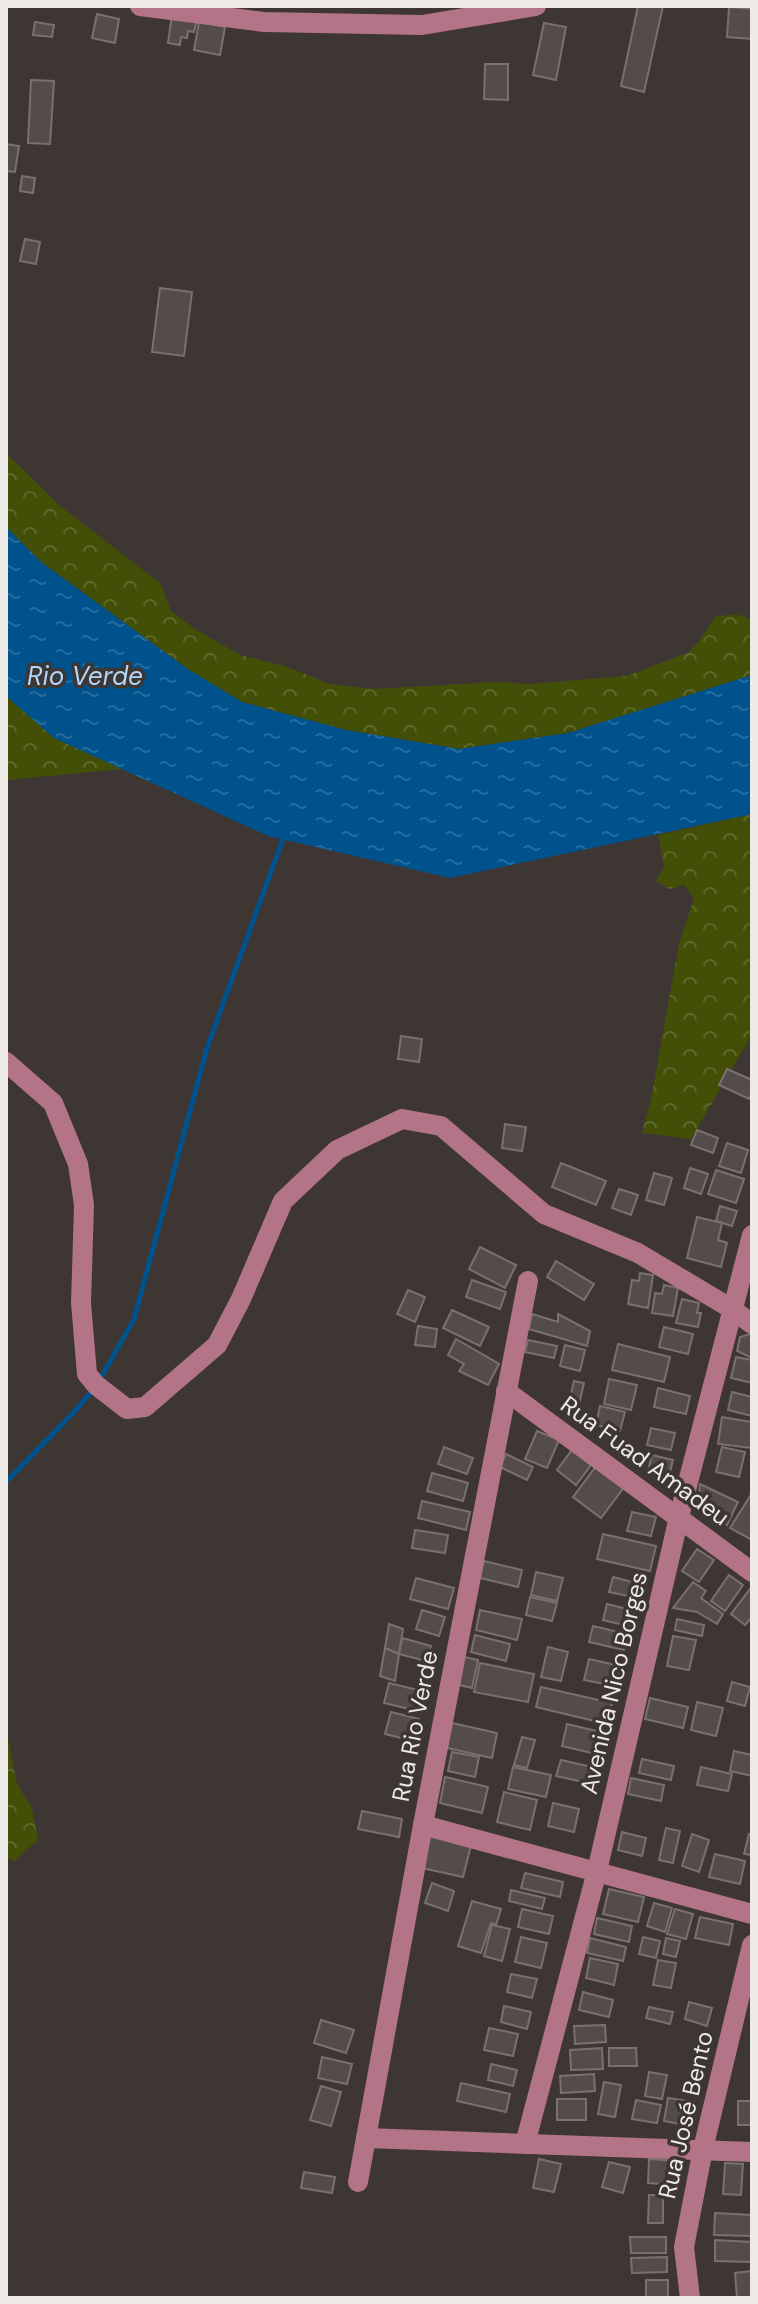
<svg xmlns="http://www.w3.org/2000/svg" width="758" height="2304" font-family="'DM Sans',sans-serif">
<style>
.forest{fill:url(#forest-crowns)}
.water{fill:url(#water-ripples)}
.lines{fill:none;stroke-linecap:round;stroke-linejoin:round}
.stream{stroke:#00528d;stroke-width:5}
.building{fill:#544c4a;stroke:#7a716f;stroke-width:2}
.minor{stroke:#b27486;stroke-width:20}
.labels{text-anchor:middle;stroke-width:7;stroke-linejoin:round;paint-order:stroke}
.street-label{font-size:24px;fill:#eeeae8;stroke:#3d3633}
.water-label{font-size:26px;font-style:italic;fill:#b4d5f7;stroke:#3d3633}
</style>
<defs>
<pattern id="forest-crowns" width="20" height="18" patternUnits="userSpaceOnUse" patternTransform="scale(2)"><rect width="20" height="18" fill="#434f06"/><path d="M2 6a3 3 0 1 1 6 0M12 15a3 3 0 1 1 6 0" fill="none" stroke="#5e682a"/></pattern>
<pattern id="water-ripples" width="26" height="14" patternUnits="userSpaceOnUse" patternTransform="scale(2)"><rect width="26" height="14" fill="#00528d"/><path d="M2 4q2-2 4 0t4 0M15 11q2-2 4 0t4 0" fill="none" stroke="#266b9d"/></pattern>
</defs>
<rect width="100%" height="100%" fill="#3d3633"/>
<g class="forest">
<path d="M6,453L60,506L160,583L171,611L195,629L240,655L285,666L330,684L374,689L497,682L529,684L627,676L687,653L698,643L715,617C729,614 740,613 752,620V675L568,733L459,749L346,730L242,702L189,670L41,562L6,527Z"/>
<polygon points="6,696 55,738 122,769 6,780"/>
<polygon points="752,814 752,1030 747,1043 691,1139 642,1133 651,1099 679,944 694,898 684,885 669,889 656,881 664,867 658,835"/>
<polygon points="6,1728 17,1784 32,1809 38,1840 14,1861 6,1857"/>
</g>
<polygon class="water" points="6,527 41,562 189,670 242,702 346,730 459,749 568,733 752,675 752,814 450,878 268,836 54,738 6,696"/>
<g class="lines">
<g class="stream">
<polyline points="99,1381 134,1319 207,1048 284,836"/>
<polyline points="6,1482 73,1413 93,1390"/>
</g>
</g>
<g class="building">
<polygon points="638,6 663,6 644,92 621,86"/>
<polygon points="729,7 752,9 752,39 727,37"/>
<polygon points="97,14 119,19 115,43 92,38"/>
<polygon points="172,15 197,19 194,32 188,31 187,38 181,37 180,45 168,43"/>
<polygon points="35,22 54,25 52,37 33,35"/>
<polygon points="199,22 225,27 220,55 194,50"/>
<polygon points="544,23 566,27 556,80 533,75"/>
<polygon points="485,64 508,64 508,100 484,99"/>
<polygon points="31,80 54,81 50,144 28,143"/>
<polygon points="6,144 19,146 15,172 6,171"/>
<polygon points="22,176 35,178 33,193 20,191"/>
<polygon points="25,239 40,242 36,264 20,261"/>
<polygon points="160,288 192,292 184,356 152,352"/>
<polygon points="401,1036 422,1039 419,1062 398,1059"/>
<polygon points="727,1069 752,1080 752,1093 749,1099 719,1085"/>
<polygon points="505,1124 526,1127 522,1151 502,1148"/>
<polygon points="697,1130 718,1138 713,1153 691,1145"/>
<polygon points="727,1143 748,1150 741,1173 719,1166"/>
<polygon points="561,1163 606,1181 596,1205 552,1187"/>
<polygon points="690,1168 708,1174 701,1194 684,1188"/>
<polygon points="716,1170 744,1179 736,1203 708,1194"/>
<polygon points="654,1173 672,1178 664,1205 646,1200"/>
<polygon points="619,1189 638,1195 631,1215 612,1208"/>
<polygon points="720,1206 737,1211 732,1226 716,1221"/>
<polygon points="697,1217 722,1223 718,1240 727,1243 721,1267 687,1258"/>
<polygon points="480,1247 516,1265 505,1288 469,1269"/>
<polygon points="556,1261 594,1284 584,1300 547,1277"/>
<polygon points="640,1273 653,1275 648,1308 628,1304 632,1280 639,1281"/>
<polygon points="472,1280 506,1292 500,1309 466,1297"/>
<polygon points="664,1285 678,1288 673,1316 652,1313 655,1293 662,1294"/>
<polygon points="408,1290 425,1297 415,1322 397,1314"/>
<polygon points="682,1299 699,1303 697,1313 701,1313 698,1327 676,1323"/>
<polygon points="452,1310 489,1327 480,1346 443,1328"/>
<polygon points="532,1314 558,1322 558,1314 590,1331 587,1346 529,1329"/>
<polygon points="418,1326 437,1329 435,1347 415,1345"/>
<polygon points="664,1327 693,1334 688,1354 659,1347"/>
<polygon points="750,1334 752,1335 752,1358 737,1351 740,1337"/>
<polygon points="456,1339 499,1364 488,1385 459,1371 464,1364 448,1355"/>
<polygon points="528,1340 557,1346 554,1358 525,1352"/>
<polygon points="618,1344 670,1357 664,1382 612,1370"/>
<polygon points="565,1345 585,1350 580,1371 560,1366"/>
<polygon points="736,1357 752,1360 752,1383 731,1378"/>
<polygon points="609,1379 637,1385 631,1410 604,1404"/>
<polygon points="574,1381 584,1383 578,1409 568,1407"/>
<polygon points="658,1388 690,1396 686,1414 654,1407"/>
<polygon points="732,1392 752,1397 752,1416 728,1410"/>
<polygon points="600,1406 625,1412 620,1431 596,1425"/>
<polygon points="722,1417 752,1422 751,1448 718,1444"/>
<polygon points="651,1428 675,1433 671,1450 647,1445"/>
<polygon points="537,1431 559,1440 547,1468 525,1459"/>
<polygon points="444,1447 473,1458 467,1474 438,1464"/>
<polygon points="722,1447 745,1452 739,1477 716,1472"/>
<polygon points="572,1450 591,1465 576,1485 557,1470"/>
<polygon points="506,1454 533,1467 527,1480 500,1467"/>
<polygon points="652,1455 673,1460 670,1472 649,1467"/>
<polygon points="597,1465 625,1486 601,1518 573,1497"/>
<polygon points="432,1473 468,1483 463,1501 427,1491"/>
<polygon points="700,1484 738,1502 727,1525 698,1508"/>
<polygon points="752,1493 752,1540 730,1528"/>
<polygon points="422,1501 470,1512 466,1530 418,1518"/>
<polygon points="632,1512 656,1517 651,1536 627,1531"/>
<polygon points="415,1530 448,1535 445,1553 412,1548"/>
<polygon points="603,1534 656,1546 650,1571 597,1559"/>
<polygon points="697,1549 714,1560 699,1582 682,1571"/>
<polygon points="484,1561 522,1570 518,1587 480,1578"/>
<polygon points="536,1572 563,1578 557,1601 531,1595"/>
<polygon points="729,1575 743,1585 725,1611 711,1601"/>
<polygon points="613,1577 636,1583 633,1597 609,1592"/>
<polygon points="416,1578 454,1588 448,1609 410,1599"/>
<polygon points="693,1582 706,1591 701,1598 723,1614 717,1624 697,1612 673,1608"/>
<polygon points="750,1589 752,1591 752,1617 745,1625 731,1614"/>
<polygon points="530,1597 557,1603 552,1621 526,1615"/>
<polygon points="607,1604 640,1612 636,1628 603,1620"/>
<polygon points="422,1610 445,1617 439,1636 416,1629"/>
<polygon points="480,1610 522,1619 517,1640 476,1630"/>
<polygon points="677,1619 704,1625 702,1636 675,1630"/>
<polygon points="389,1624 403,1629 399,1654 385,1648"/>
<polygon points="593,1626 627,1634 624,1650 589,1642"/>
<polygon points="475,1635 510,1644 506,1661 471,1652"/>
<polygon points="673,1636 696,1640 689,1670 667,1666"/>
<polygon points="402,1638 431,1646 426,1661 399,1654"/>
<polygon points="548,1647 568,1652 561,1681 541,1677"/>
<polygon points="385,1648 399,1654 395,1681 380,1676"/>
<polygon points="464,1657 478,1660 472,1688 459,1685"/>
<polygon points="589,1659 620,1666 615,1686 584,1680"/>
<polygon points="480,1663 534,1674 528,1702 474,1692"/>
<polygon points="732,1682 750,1687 745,1706 727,1701"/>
<polygon points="389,1683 426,1692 422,1712 384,1703"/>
<polygon points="541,1687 612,1703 607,1724 536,1707"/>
<polygon points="650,1698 688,1707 683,1728 645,1719"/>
<polygon points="697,1702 723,1708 716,1736 691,1730"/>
<polygon points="391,1712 419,1719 413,1741 385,1734"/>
<polygon points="452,1723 497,1733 492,1758 447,1748"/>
<polygon points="567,1724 601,1732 596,1754 562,1746"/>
<polygon points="522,1737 535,1740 527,1768 514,1765"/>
<polygon points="734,1751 752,1755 752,1776 730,1771"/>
<polygon points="452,1752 479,1757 475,1777 448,1771"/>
<polygon points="642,1759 674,1766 671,1780 639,1773"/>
<polygon points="561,1760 596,1768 592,1784 556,1776"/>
<polygon points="513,1767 551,1775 546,1797 508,1789"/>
<polygon points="701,1767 732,1774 728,1791 697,1785"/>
<polygon points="445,1777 488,1787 482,1813 440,1803"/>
<polygon points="631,1778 664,1785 661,1801 628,1794"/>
<polygon points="504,1792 537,1800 530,1830 497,1822"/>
<polygon points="553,1803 579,1809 574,1832 548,1826"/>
<polygon points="362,1811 402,1819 399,1837 358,1829"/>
<polygon points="666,1828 680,1831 673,1863 659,1860"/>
<polygon points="622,1832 646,1838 642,1856 618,1850"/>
<polygon points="692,1834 709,1840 699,1872 682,1866"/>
<polygon points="749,1834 752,1834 752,1855 744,1854"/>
<polygon points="430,1836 471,1845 463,1877 422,1868"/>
<polygon points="715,1854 745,1861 740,1884 709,1877"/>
<polygon points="525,1873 563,1882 560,1897 521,1888"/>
<polygon points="432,1883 454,1891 448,1911 425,1903"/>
<polygon points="609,1889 644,1897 638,1922 603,1914"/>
<polygon points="511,1890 545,1898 542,1909 509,1901"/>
<polygon points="472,1901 501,1909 496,1925 491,1923 481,1953 458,1946"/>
<polygon points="654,1903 672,1908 665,1932 647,1926"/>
<polygon points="522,1909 553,1916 549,1934 518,1927"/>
<polygon points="675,1909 693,1914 686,1939 667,1934"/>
<polygon points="700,1917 733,1924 729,1945 695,1938"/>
<polygon points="597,1918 632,1926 629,1942 594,1934"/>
<polygon points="492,1925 510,1929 502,1961 484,1956"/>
<polygon points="521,1937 547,1943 541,1968 515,1962"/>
<polygon points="643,1937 660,1941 656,1958 639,1954"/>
<polygon points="590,1938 626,1947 623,1961 587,1953"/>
<polygon points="666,1938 680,1941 676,1957 663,1954"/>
<polygon points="590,1958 618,1964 614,1985 586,1978"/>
<polygon points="658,1960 676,1963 671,1988 653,1985"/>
<polygon points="511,1974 537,1979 532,1998 507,1992"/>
<polygon points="583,1992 613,2000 609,2017 579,2010"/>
<polygon points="689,2002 712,2008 707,2026 685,2019"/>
<polygon points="504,2006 531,2012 527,2029 501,2022"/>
<polygon points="649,2007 673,2012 670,2024 646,2018"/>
<polygon points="321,2020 354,2030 346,2053 314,2043"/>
<polygon points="605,2025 606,2042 575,2044 574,2026"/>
<polygon points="489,2028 518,2034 513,2056 484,2050"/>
<polygon points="602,2048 603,2069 571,2070 570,2050"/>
<polygon points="609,2048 636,2048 637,2066 609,2066"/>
<polygon points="322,2057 352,2064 347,2084 318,2078"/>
<polygon points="491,2064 517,2070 513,2086 488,2080"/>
<polygon points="649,2072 667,2075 662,2099 645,2096"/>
<polygon points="594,2074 595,2091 561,2093 560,2076"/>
<polygon points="604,2082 621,2085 615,2117 598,2114"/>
<polygon points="461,2083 510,2094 506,2112 457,2101"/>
<polygon points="321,2086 341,2092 331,2126 310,2120"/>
<polygon points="668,2098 689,2101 685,2125 664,2121"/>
<rect x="557" y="2099" width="29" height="21"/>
<polygon points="636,2100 661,2105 657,2123 632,2119"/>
<rect x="738" y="2101" width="14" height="24"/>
<polygon points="539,2159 561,2164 554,2192 533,2188"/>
<polygon points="649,2159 678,2161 677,2185 648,2183"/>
<polygon points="609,2162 630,2167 623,2193 602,2187"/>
<polygon points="725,2163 743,2164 741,2195 723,2194"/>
<polygon points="304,2172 335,2177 332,2193 301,2188"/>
<polygon points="649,2195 663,2195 663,2223 648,2223"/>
<polygon points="715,2213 752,2215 752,2236 714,2235"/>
<polygon points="630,2237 666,2237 666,2253 631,2253"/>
<polygon points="715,2240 752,2242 752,2262 715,2261"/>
<polygon points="667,2257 667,2272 632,2273 631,2258"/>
<polygon points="752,2271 752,2298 737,2298 735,2273"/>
<rect x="646" y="2280" width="22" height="18"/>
</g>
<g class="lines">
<g class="minor">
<polyline points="140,6 264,22 422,25 536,6"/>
<polyline points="6,1062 53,1103 78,1164 84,1205 81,1303 87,1374 96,1385 127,1409 145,1407 217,1345 241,1299 283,1201 337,1150 402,1119 441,1126 544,1214 638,1253 732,1309 752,1324"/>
<polyline points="506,1391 752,1572"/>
<polyline points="423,1825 752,1914"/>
<polyline points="366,2138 752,2152"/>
<polyline points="525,2144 597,1871 679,1517 752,1235"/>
<polyline points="358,2182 423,1825 528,1281"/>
<polyline points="690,2298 684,2247 703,2149 752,1945"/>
</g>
</g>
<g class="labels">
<g class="street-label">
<text transform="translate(645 1461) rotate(36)" y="8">Rua Fuad Amadeu</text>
<text transform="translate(614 1683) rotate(-77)" y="8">Avenida Nico Borges</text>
<text transform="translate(415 1726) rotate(-79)" y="8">Rua Rio Verde</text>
<text transform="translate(686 2115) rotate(-77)" y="8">Rua José Bento</text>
</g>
<g class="water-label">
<text x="85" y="685">Rio Verde</text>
</g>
</g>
<rect width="758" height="2304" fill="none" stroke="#eeeae8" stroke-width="16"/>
</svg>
